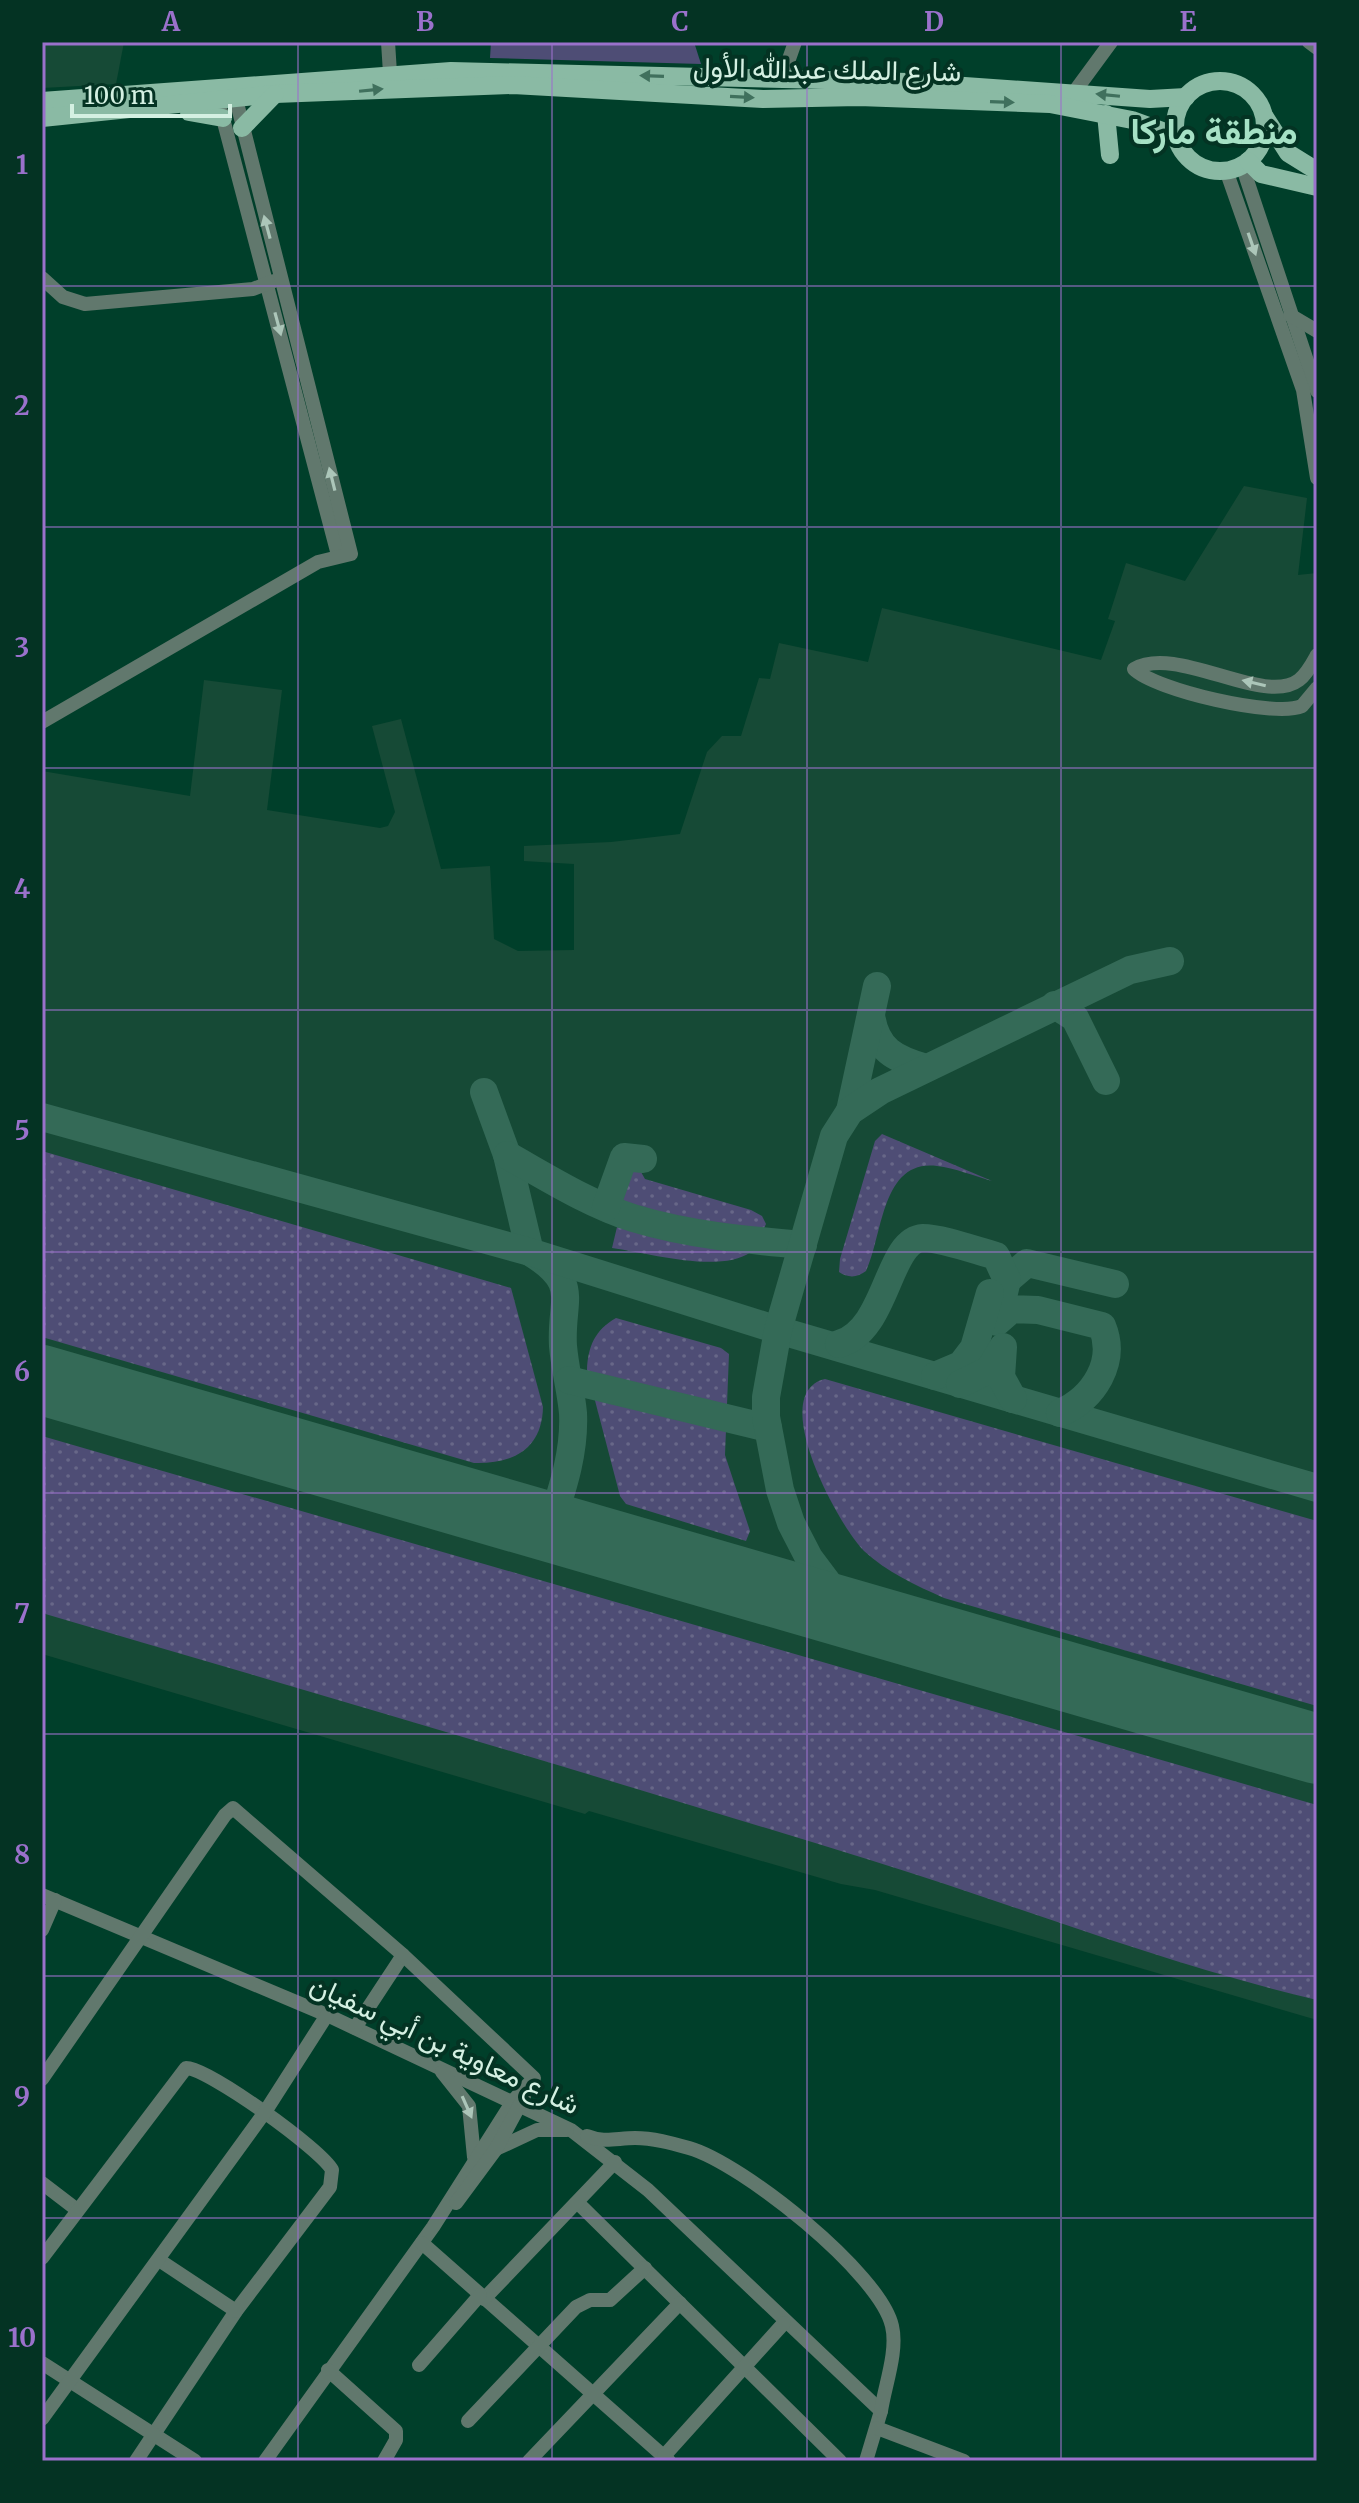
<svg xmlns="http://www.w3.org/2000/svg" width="1359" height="2503" font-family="Merriweather,Vazirmatn,serif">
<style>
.built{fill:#164a36}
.grass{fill:url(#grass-dots)}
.park{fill:#4e4d75}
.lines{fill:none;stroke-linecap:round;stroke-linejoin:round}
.taxiway{stroke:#346a57;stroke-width:28}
.runway{stroke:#346a57;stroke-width:70}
.minor{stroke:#61786d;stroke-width:14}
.major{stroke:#8abaa4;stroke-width:18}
.oneway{fill:#40705d}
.oneway2{fill:#acc6b9}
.grid{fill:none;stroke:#9a71cb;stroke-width:2;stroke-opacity:0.55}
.labels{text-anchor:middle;stroke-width:8;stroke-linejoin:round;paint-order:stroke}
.street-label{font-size:28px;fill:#d4f0e2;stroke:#043323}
.district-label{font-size:36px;font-weight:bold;fill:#a6e1c5;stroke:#043323}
.neatline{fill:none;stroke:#9a71cb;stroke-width:3}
.grid-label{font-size:26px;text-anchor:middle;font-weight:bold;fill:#9a71cb}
</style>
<defs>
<pattern id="grass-dots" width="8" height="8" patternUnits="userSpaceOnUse" patternTransform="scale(2)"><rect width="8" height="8" fill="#4e4d75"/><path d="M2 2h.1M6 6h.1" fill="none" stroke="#676788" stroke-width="1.8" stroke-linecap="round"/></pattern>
</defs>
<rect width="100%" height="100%" fill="#003f2a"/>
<g class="built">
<polygon points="42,42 124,42 116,84 42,88"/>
<polygon points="1244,486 1307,498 1298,575 1317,573 1317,2020 875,1890 841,1884 589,1811 585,1814 42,1654 42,771 190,796 204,680 282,690 267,810 380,828 388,826 395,812 372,726 401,719 441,869 490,866 494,939 518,951 574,950 574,864 524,861 524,846 611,842 680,834 707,752 722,736 741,736 759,678 770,679 779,643 868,662 882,608 1101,660 1115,621 1108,619 1126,563 1185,581"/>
</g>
<g class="grass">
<path d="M882,1134L992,1181C974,1176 955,1168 937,1166C881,1159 883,1236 866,1271C857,1278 848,1278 839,1272L840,1259L875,1141Z"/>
<path d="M42,1151L511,1288L543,1407C542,1450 512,1464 474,1463L42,1337Z"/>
<path d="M629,1170L641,1172L645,1179L751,1210L762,1216L766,1224L758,1240C727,1252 647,1230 619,1214Z"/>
<path d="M617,1227L715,1248L751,1252C720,1274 649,1253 612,1248Z"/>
<path d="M616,1318L721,1348L729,1354L725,1455L750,1531L746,1541L626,1504L620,1496L587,1370C588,1346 595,1330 616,1318Z"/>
<path d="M825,1379L1317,1521V1706L944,1598C915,1585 887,1572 864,1551C838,1525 766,1393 825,1379Z"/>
<path d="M42,1436L1317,1805V2000C1165,1964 1019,1906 870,1860C595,1775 318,1694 42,1613Z"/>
</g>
<polygon class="park" points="491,42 694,42 701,64 490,58"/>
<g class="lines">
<g class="taxiway">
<polyline points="1055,1005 1075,1018 1106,1081"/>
<path d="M871,1015C876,1050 895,1059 926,1068"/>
<path d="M484,1092L507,1155L530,1252C582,1284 560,1299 563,1346C565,1369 571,1391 573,1413C575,1453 562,1490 550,1527"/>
<polyline points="850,1111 877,986"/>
<polyline points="42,1117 530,1252 778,1330 1317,1488"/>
<path d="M507,1155C548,1178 589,1204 633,1218C689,1235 746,1240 803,1245"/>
<polyline points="606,1207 624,1157 643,1159"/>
<polyline points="1007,1280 1027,1263 1115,1284"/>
<path d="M839,1344C888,1330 887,1240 923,1238C942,1238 977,1251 996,1256L1007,1280L997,1322L1012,1309L1038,1310L1102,1326C1117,1362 1094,1398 1060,1413"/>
<polyline points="935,1376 961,1365 974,1348 990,1293"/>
<polyline points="569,1380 768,1428"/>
<polyline points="960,1384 989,1370 1003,1347 1001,1377 1013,1399"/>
<polyline points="851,1614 809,1558 791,1523 780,1490 766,1417 766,1397 778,1330 834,1136 850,1111 880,1091 1130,970 1170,961"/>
</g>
<polyline class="runway" points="42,1380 1317,1749"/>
<g class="minor">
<polyline points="388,42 390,73"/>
<polyline points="1309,42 1317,48"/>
<polyline points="782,79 795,42"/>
<polyline points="1075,91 1111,42"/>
<polyline points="221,111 338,555"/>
<polyline points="1242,165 1317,391"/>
<polyline points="1226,170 1303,390 1317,478"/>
<polyline points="42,278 63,297 85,304 253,289 274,281"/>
<polyline points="1290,315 1317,331"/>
<path d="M1317,655C1312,664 1307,674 1299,680C1264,707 1177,644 1134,669C1155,690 1275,718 1302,706L1317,688"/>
<polyline points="42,722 318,562 351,554 236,99"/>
<polyline points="42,1895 327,2015 571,2130 648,2190 881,2411 866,2461"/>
<polyline points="42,1930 55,1900"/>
<polyline points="355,2028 403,1955"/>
<polyline points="442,2072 469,2106 474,2157"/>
<polyline points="42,2079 225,1815 233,1808 403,1955 534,2078 513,2101 433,2227 265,2461"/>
<path d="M587,2136C604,2143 617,2138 635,2138C653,2138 671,2143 689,2148C742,2163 880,2273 892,2326C898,2351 885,2385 881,2411"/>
<polyline points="496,2149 537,2130 567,2130"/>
<polyline points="42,2183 76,2209"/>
<polyline points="456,2203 496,2149 524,2097"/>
<polyline points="578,2203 840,2461"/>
<polyline points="422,2243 669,2461"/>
<path d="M42,2258L186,2068C208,2068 322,2150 332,2170L330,2187L236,2311L136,2461"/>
<polyline points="159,2260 236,2311"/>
<polyline points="484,2299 615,2162"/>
<polyline points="42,2363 195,2461"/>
<polyline points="419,2365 480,2295"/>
<polyline points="328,2370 396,2431 396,2440 384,2461"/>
<polyline points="42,2419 265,2112 327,2015"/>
<polyline points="468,2421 576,2307 590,2300 610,2300 645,2268"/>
<polyline points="877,2428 964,2461"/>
<polyline points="664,2456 784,2323"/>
<polyline points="529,2461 680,2303"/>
</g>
<g class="major">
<circle cx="1220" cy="126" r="45"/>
<polyline points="42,101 451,71 908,82 1150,99 1186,97"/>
<polyline points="189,112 223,118"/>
<polyline points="1106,114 1110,155"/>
<polyline points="1265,117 1288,153 1317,171"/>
<polyline points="42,118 275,94 513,85 763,99 859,97 1050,104 1132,120 1176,136"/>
<polyline points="242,128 275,94"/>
<polyline points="1248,161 1261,174 1317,187"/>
</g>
</g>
<defs><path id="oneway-solid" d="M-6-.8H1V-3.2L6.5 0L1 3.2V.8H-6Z" transform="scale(2)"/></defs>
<g class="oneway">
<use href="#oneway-solid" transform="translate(652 76) rotate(-178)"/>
<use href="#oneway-solid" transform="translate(371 90) rotate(-6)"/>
<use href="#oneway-solid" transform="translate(1108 95) rotate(-174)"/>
<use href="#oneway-solid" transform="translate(742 97) rotate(3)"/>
<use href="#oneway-solid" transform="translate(1002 102) rotate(2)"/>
</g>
<g class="oneway2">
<use href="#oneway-solid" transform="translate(267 227) rotate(-105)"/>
<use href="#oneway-solid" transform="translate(1252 244) rotate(71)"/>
<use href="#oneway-solid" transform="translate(278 324) rotate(75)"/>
<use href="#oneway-solid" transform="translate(332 479) rotate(-104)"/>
<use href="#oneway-solid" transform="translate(1254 683) rotate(-167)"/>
<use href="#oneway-solid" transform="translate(467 2107) rotate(66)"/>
</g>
<path class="grid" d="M298,42V2461M552,42V2461M807,42V2461M1061,42V2461M42,286H1317M42,527H1317M42,768H1317M42,1010H1317M42,1252H1317M42,1493H1317M42,1734H1317M42,1976H1317M42,2218H1317"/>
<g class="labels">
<g class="street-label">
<text transform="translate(827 69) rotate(1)" y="10">شارع الملك عبدالله الأول</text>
<text transform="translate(445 2044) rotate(25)" y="10">شارع معاوية بن أبي سفيان</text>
</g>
<g class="district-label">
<text x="1214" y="144">منطقة ماركا</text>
</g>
</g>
<rect width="1359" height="2503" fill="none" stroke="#043323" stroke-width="88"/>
<path d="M72 104v12h158v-12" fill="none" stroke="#d4f0e2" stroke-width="4"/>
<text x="84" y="104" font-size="24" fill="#d4f0e2" stroke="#043323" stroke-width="6" paint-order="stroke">100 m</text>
<rect x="44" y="44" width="1271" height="2415" class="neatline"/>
<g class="grid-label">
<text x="171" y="31">A</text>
<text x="425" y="31">B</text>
<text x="680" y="31">C</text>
<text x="934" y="31">D</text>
<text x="1188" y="31">E</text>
<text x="22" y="174">1</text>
<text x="22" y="415">2</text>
<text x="22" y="657">3</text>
<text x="22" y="898">4</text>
<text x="22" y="1140">5</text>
<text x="22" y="1381">6</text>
<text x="22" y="1623">7</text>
<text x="22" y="1864">8</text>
<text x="22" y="2106">9</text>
<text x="22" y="2347">10</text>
</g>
</svg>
